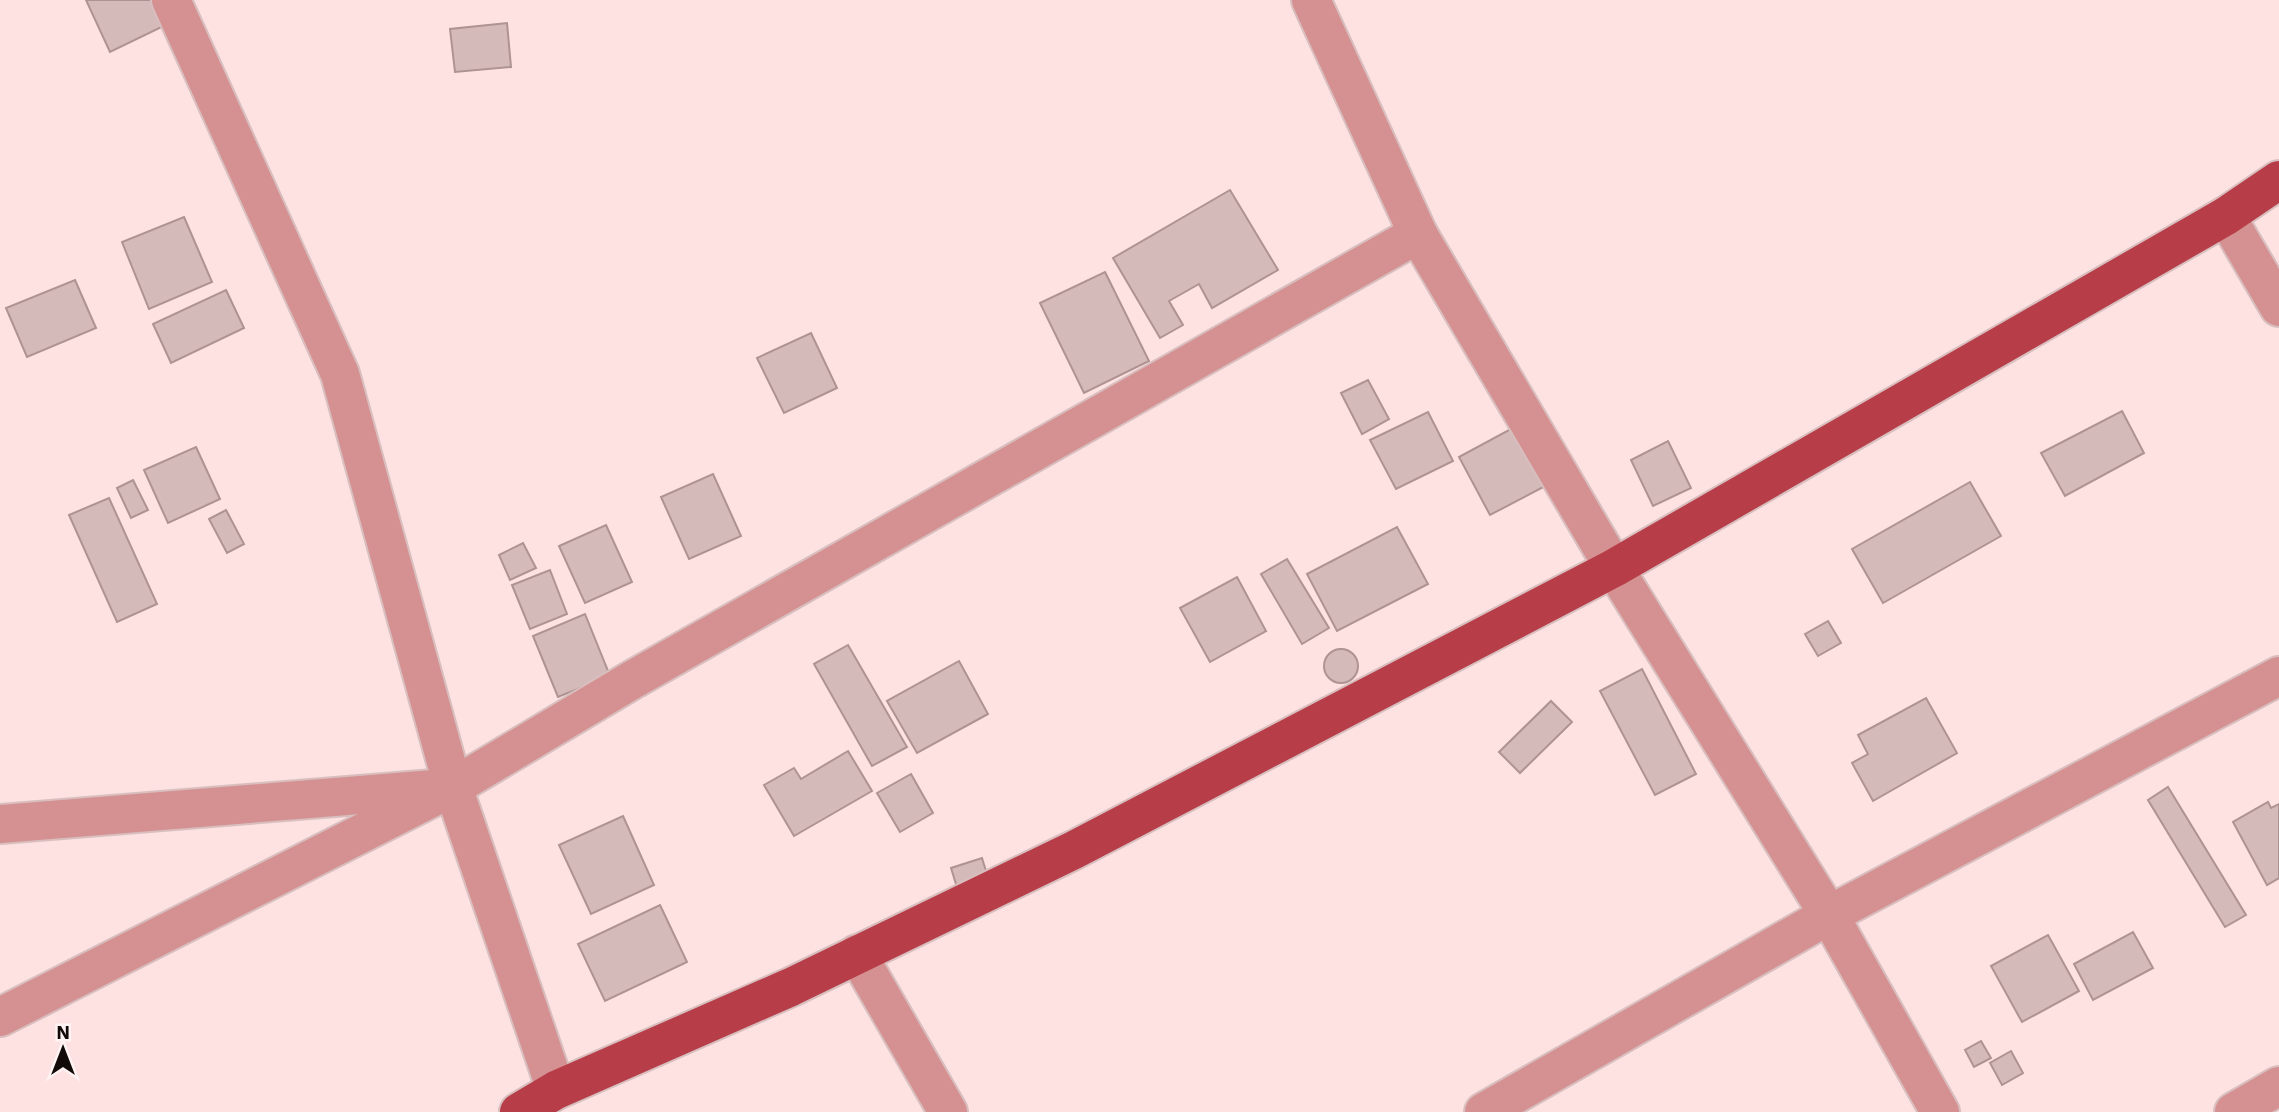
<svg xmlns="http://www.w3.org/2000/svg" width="2279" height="1112" font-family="'IBM Plex Sans',sans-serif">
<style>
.building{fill:#d5baba;stroke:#ad9392;stroke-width:2}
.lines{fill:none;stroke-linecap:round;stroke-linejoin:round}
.minor-casing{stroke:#d8bebe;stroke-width:42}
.major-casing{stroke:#d8bebe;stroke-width:42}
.minor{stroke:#d59191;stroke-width:38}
.major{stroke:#b73e48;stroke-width:38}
</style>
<rect width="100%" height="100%" fill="#fee1e1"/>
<g class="building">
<polygon points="86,0 167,0 176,20 110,52"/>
<polygon points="507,23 511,67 455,72 450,29"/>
<polygon points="1230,190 1278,270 1212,308 1199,284 1169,301 1183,325 1160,338 1113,258"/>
<polygon points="184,217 212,282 149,309 122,242"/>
<polygon points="1105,272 1149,361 1084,393 1040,303"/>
<polygon points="75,280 96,328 27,357 6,308"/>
<polygon points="226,290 244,328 171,363 153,324"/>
<polygon points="811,333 837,388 784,413 757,358"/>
<polygon points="1368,380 1389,419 1362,434 1341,393"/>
<polygon points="2122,411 2144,453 2065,496 2041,453"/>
<polygon points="1428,412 1453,461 1396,489 1370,440"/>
<polygon points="1520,424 1551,483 1490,515 1459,457"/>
<polygon points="1668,441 1691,488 1653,506 1631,460"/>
<polygon points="196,447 220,499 168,523 144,470"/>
<polygon points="713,474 741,536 689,559 661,497"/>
<polygon points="133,480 148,510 131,518 117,488"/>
<polygon points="1970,482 2001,536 1883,603 1852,549"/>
<polygon points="109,498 157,604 117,622 69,515"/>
<polygon points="226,510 244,544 227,553 209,519"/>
<polygon points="606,525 632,582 585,603 559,546"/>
<polygon points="1397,527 1428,584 1337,631 1307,574"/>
<polygon points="523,543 536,568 510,580 499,555"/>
<polygon points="1287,559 1329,628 1302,644 1261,574"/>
<polygon points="550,570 567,614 530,629 512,585"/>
<polygon points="1237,577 1266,631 1210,662 1180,608"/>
<polygon points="585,614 610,676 558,697 533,636"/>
<polygon points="1828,621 1841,643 1818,656 1805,634"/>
<polygon points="848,645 907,747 872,766 814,664"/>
<circle cx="1341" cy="666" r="17"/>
<polygon points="959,661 988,714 917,753 887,701"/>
<polygon points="1642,669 1696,774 1655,795 1600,691"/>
<polygon points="1926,698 1957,753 1873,801 1852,763 1868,754 1858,735"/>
<polygon points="1551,701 1572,722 1520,773 1499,752"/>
<polygon points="848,751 872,791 794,836 764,785 794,768 801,779"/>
<polygon points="911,774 933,813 900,832 877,793"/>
<polygon points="2168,787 2246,915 2225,927 2148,800"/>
<polygon points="2268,802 2271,808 2279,804 2279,878 2267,885 2233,822"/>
<polygon points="623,816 654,885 591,914 559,845"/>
<polygon points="982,858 991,887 960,897 951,868"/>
<polygon points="660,905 687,962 605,1001 578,944"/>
<polygon points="2133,932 2153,968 2093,1000 2074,964"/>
<polygon points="2048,935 2079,991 2022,1022 1991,966"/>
<polygon points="1981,1041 1991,1058 1974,1067 1965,1050"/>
<polygon points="2011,1051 2023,1073 2002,1085 1990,1063"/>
</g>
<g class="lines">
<defs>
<g id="minor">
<polyline points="171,0 340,374 453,787 556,1090"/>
<polyline points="1311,0 1418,234 1614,568 1829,915 1940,1112"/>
<polyline points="2226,216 2279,307"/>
<polyline points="0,824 434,789"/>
<polyline points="857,954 948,1112"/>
<polyline points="0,1017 453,787 632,680 1418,234"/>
<polyline points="1484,1112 1829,915 2279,676"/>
<polyline points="2234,1112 2279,1086"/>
</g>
<polyline id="major" points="519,1112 556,1090 791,987 1074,850 1614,568 2226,216 2279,180"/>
</defs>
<use href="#minor" class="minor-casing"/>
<use href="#major" class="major-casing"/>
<use href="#minor" class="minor"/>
<use href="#major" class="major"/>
</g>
<g transform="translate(63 1049)" stroke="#fff3f3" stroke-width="5" paint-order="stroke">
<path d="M0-5L12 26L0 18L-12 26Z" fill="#120909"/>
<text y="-10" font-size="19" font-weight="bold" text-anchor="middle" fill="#120909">N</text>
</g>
</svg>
